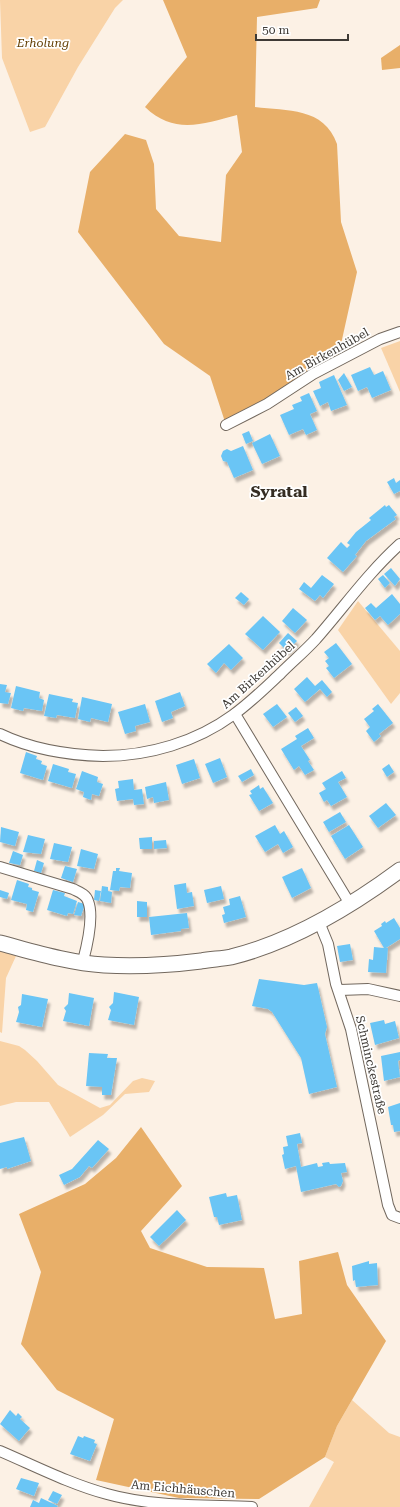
<svg xmlns="http://www.w3.org/2000/svg" width="400" height="1507" font-family="'Roboto Serif',serif">
<style>
.green{fill:#f9d3a7}
.forest{fill:#e8af69}
.building{fill:#6bc5f5;filter:url(#shadow)}
.lines{fill:none;stroke-linecap:round;stroke-linejoin:round}
.street-casing{stroke:#72685e;stroke-width:12}
.secondary-casing{stroke:#72685e;stroke-width:17}
.street{stroke:#fff;stroke-width:10}
.secondary{stroke:#fff;stroke-width:15}
.labels{text-anchor:middle;stroke-width:3.5;stroke-linejoin:round;paint-order:stroke}
.park-label{font-size:12px;font-style:italic;fill:#643f04;stroke:#fff}
.street-label{font-size:12px;fill:#3e3a35;stroke:#fff}
.district-label{font-size:16px;font-weight:bold;fill:#352d23;stroke:#fff}
</style>
<defs>
<filter id="shadow"><feDropShadow dx="2.5" dy="4.5" stdDeviation="1" flood-color="#0004"/></filter>
</defs>
<rect width="100%" height="100%" fill="#fcf1e5"/>
<g class="green">
<polygon points="0,0 123,0 115,8 78,67 45,127 30,132 2,58"/>
<polygon points="400,341 400,392 381,348"/>
<polygon points="358,601 400,651 400,693 391,704 338,630"/>
<polygon points="0,948 4,952 16,956 6,978 2,1033 0,1032"/>
<polygon points="0,1041 19,1046 25,1050 37,1061 58,1085 100,1108 110,1105 133,1081 142,1078 155,1081 149,1092 125,1094 103,1115 70,1137 49,1102 16,1102 0,1106"/>
<polygon points="352,1400 389,1433 400,1437 400,1507 309,1507 334,1462 325,1457 337,1426"/>
</g>
<g class="forest">
<path d="M163,0H320L317,8L257,17L255,107C287,111 324,107 337,144L341,222L357,272L337,362L226,425L210,376L164,344L78,232L90,172L125,134L146,140L154,164L156,209L179,236L221,242L226,175L242,152L237,115C203,124 174,135 145,107L187,57Z"/>
<polygon points="400,45 400,68 382,70 381,58"/>
<polygon points="141,1127 182,1186 141,1231 150,1248 207,1267 264,1268 275,1319 302,1314 299,1261 338,1252 347,1285 386,1341 337,1426 325,1457 259,1499 179,1498 96,1480 114,1419 57,1390 21,1344 41,1272 19,1214 85,1184 116,1158"/>
</g>
<g class="building">
<polygon points="370,367 374,375 383,371 391,390 372,398 367,387 358,391 351,375"/>
<polygon points="344,373 352,387 344,391 338,380"/>
<polygon points="334,375 347,405 331,411 328,402 320,406 313,391 321,388 319,382"/>
<polygon points="309,393 317,411 310,414 317,430 306,435 303,429 289,435 280,415 294,409 292,405 302,401 300,397"/>
<polygon points="249,431 253,441 246,444 242,434"/>
<polygon points="270,434 280,456 262,464 252,443"/>
<polygon points="243,446 253,470 234,478 227,462 223,461 221,456 223,451 227,449 231,451"/>
<polygon points="394,478 396,483 400,480 400,491 394,494 387,482"/>
<polygon points="385,505 386,507 389,505 397,515 394,517 396,519 366,541 355,555 357,556 343,572 327,558 341,542 347,548 350,545 347,543 356,532 371,520 369,518"/>
<polygon points="391,568 400,579 395,586 384,574"/>
<polygon points="322,575 334,584 323,598 320,595 315,601 299,589 304,582 311,588"/>
<polygon points="383,575 390,583 385,588 378,579"/>
<polygon points="241,592 249,599 244,605 235,598"/>
<polygon points="392,594 400,604 400,614 388,625 380,616 375,620 365,608 371,603 376,608"/>
<polygon points="293,608 307,620 295,633 282,621"/>
<polygon points="263,616 280,632 263,650 245,634"/>
<polygon points="288,633 297,641 287,651 279,643"/>
<polygon points="336,643 352,664 334,678 326,668 329,666 325,661 329,658 324,652"/>
<polygon points="229,644 243,658 231,670 224,663 216,673 207,664"/>
<polygon points="307,677 315,686 322,680 332,692 327,697 320,689 305,702 294,689"/>
<polygon points="0,684 7,685 5,692 11,693 8,704 0,703"/>
<polygon points="16,686 40,692 39,698 44,700 42,711 24,708 23,711 11,708"/>
<polygon points="180,692 185,706 171,712 173,718 162,722 155,701"/>
<polygon points="49,694 73,699 72,702 78,703 75,718 57,715 56,718 44,716"/>
<polygon points="82,697 112,704 108,722 91,718 90,722 78,719"/>
<polygon points="145,704 150,722 135,726 136,731 125,734 118,712"/>
<polygon points="277,704 287,717 273,727 263,714"/>
<polygon points="378,704 393,723 379,734 381,736 374,742 366,731 370,727 364,719 374,711 372,709"/>
<polygon points="296,707 303,716 295,722 288,713"/>
<polygon points="308,728 314,738 301,746 310,760 308,761 314,770 305,775 299,766 294,770 281,749 297,739 295,736"/>
<polygon points="26,752 37,756 36,759 42,761 41,764 47,766 43,780 20,773"/>
<polygon points="220,758 227,777 213,783 205,764"/>
<polygon points="194,759 200,778 182,784 176,765"/>
<polygon points="53,764 69,769 68,772 76,774 72,788 48,781"/>
<polygon points="389,764 394,772 387,777 382,769"/>
<polygon points="251,769 254,775 242,782 238,776"/>
<polygon points="82,771 98,777 97,782 103,784 99,796 92,794 91,800 83,797 84,792 76,789"/>
<polygon points="342,771 346,778 338,782 347,797 331,806 327,800 324,802 319,793 326,789 322,783"/>
<polygon points="133,779 134,790 142,789 144,804 134,805 133,799 117,801 115,789 119,788 118,781"/>
<polygon points="166,782 169,800 154,803 153,797 147,799 145,787"/>
<polygon points="259,785 260,789 263,787 273,803 259,811 249,795 252,794 250,791"/>
<polygon points="386,803 396,815 378,828 369,816"/>
<polygon points="340,812 346,822 329,832 323,822"/>
<polygon points="275,825 280,834 284,831 293,847 283,853 278,844 265,852 255,836"/>
<polygon points="349,825 363,847 345,859 331,836"/>
<polygon points="1,827 19,832 15,846 0,842"/>
<polygon points="28,835 45,839 41,854 23,852"/>
<polygon points="152,837 152,849 140,849 139,838"/>
<polygon points="166,840 167,848 154,849 154,841"/>
<polygon points="54,843 72,847 68,862 50,859"/>
<polygon points="81,849 98,854 94,869 77,866"/>
<polygon points="13,851 23,855 20,865 9,863"/>
<polygon points="37,860 44,863 41,873 34,871"/>
<polygon points="65,866 77,869 73,882 61,878"/>
<polygon points="116,868 120,868 119,871 132,873 130,888 120,887 119,891 110,890 113,871 116,871"/>
<polygon points="302,868 311,888 292,898 282,877"/>
<polygon points="17,880 29,884 28,887 32,888 32,890 39,892 33,912 26,910 27,904 11,900"/>
<polygon points="186,883 187,893 192,892 194,906 177,909 174,885"/>
<polygon points="102,886 108,887 108,891 112,892 111,903 100,901"/>
<polygon points="221,886 224,899 207,903 204,890"/>
<polygon points="0,890 9,893 7,899 0,897"/>
<polygon points="53,890 65,893 64,896 77,901 73,914 68,913 67,916 47,910"/>
<polygon points="95,890 101,891 99,901 94,900"/>
<polygon points="240,896 246,917 224,923 222,915 225,914 223,907 230,905 229,899"/>
<polygon points="137,901 147,902 147,917 137,917"/>
<polygon points="78,902 85,904 81,916 74,915"/>
<polygon points="187,913 189,928 181,929 181,931 151,935 149,917"/>
<polygon points="394,918 400,928 400,939 386,948 388,948 386,973 368,972 369,959 373,960 374,947 384,948 374,931 382,926 381,924 385,921 386,923"/>
<polygon points="350,944 353,960 340,962 337,946"/>
<polygon points="259,979 304,985 317,983 327,1027 325,1034 337,1087 309,1094 301,1058 272,1012 268,1009 252,1006"/>
<polygon points="114,992 139,997 134,1025 108,1020 111,1010 109,1007 113,1003"/>
<polygon points="69,993 94,998 89,1026 63,1021 66,1011 64,1008 68,1004"/>
<polygon points="22,994 48,999 42,1027 16,1022 19,1012 18,1007 21,1005"/>
<polygon points="384,1020 385,1024 395,1021 399,1038 375,1045 370,1023"/>
<polygon points="400,1052 400,1060 398,1061 400,1077 384,1081 381,1056"/>
<polygon points="89,1053 108,1054 107,1058 117,1058 111,1095 102,1095 102,1087 86,1086"/>
<polygon points="400,1103 400,1131 394,1132 393,1125 391,1125 388,1107"/>
<polygon points="300,1133 302,1143 297,1144 301,1167 317,1163 318,1167 323,1166 322,1163 329,1162 330,1164 345,1163 347,1172 341,1173 343,1181 341,1186 339,1187 336,1184 301,1192 296,1166 285,1169 282,1155 284,1154 283,1147 288,1146 286,1136"/>
<polygon points="24,1137 31,1161 7,1169 7,1167 0,1169 0,1143"/>
<polygon points="98,1140 109,1149 92,1168 89,1166 80,1177 64,1185 59,1175 72,1169"/>
<polygon points="226,1193 227,1197 237,1195 242,1220 219,1225 217,1217 214,1217 209,1197"/>
<polygon points="177,1210 186,1220 159,1246 150,1237"/>
<polygon points="369,1261 369,1264 377,1263 378,1285 356,1287 355,1280 353,1281 352,1266"/>
<polygon points="10,1410 16,1416 18,1413 22,1417 20,1419 30,1428 19,1441 0,1424"/>
<polygon points="78,1436 83,1438 84,1436 95,1440 94,1443 97,1444 90,1461 70,1454"/>
<polygon points="21,1478 39,1483 34,1496 16,1489"/>
<polygon points="53,1491 62,1495 57,1504 48,1500"/>
<polygon points="41,1498 58,1506 57,1507 30,1507 33,1500 39,1503"/>
</g>
<g class="lines">
<defs>
<g id="street">
<polyline points="226,425 267,404 313,374 380,339 400,332"/>
<polyline points="235,714 350,904"/>
<path d="M0,734C31,749 68,755 103,756C149,756 196,742 233,715C250,703 266,687 281,673C292,662 305,651 316,639C344,607 368,573 400,544"/>
<path d="M0,867L73,889C79,892 86,894 88,901C94,916 87,946 83,961"/>
<polyline points="319,922 328,944 336,984 351,1029 388,1205 392,1215 400,1218"/>
<polyline points="340,990 368,989 400,996"/>
<path d="M0,1451C35,1466 70,1484 107,1494C153,1507 205,1505 252,1507"/>
</g>
<path id="secondary" d="M0,943C34,952 69,963 104,965C137,967 169,965 201,961C211,959 221,959 231,957C292,942 350,907 400,870"/>
</defs>
<use href="#street" class="street-casing"/>
<use href="#secondary" class="secondary-casing"/>
<use href="#street" class="street"/>
<use href="#secondary" class="secondary"/>
</g>
<g class="labels">
<g class="park-label">
<text x="43" y="47">Erholung</text>
</g>
<g class="street-label">
<text transform="translate(327 354) rotate(-29)" y="4">Am Birkenhübel</text>
<text transform="translate(258 675) rotate(-42)" y="4">Am Birkenhübel</text>
<text transform="translate(371 1065) rotate(77)" y="4">Schminckestraße</text>
<text transform="translate(183 1489) rotate(5)" y="4">Am Eichhäuschen</text>
</g>
<g class="district-label">
<text x="279" y="497">Syratal</text>
</g>
</g>
<path d="M256 34v6h92v-6" fill="none" stroke="#3e3a35" stroke-width="2"/>
<text x="262" y="34" font-size="12" fill="#3e3a35" stroke="#ffffff" stroke-width="3" paint-order="stroke">50 m</text>
</svg>
